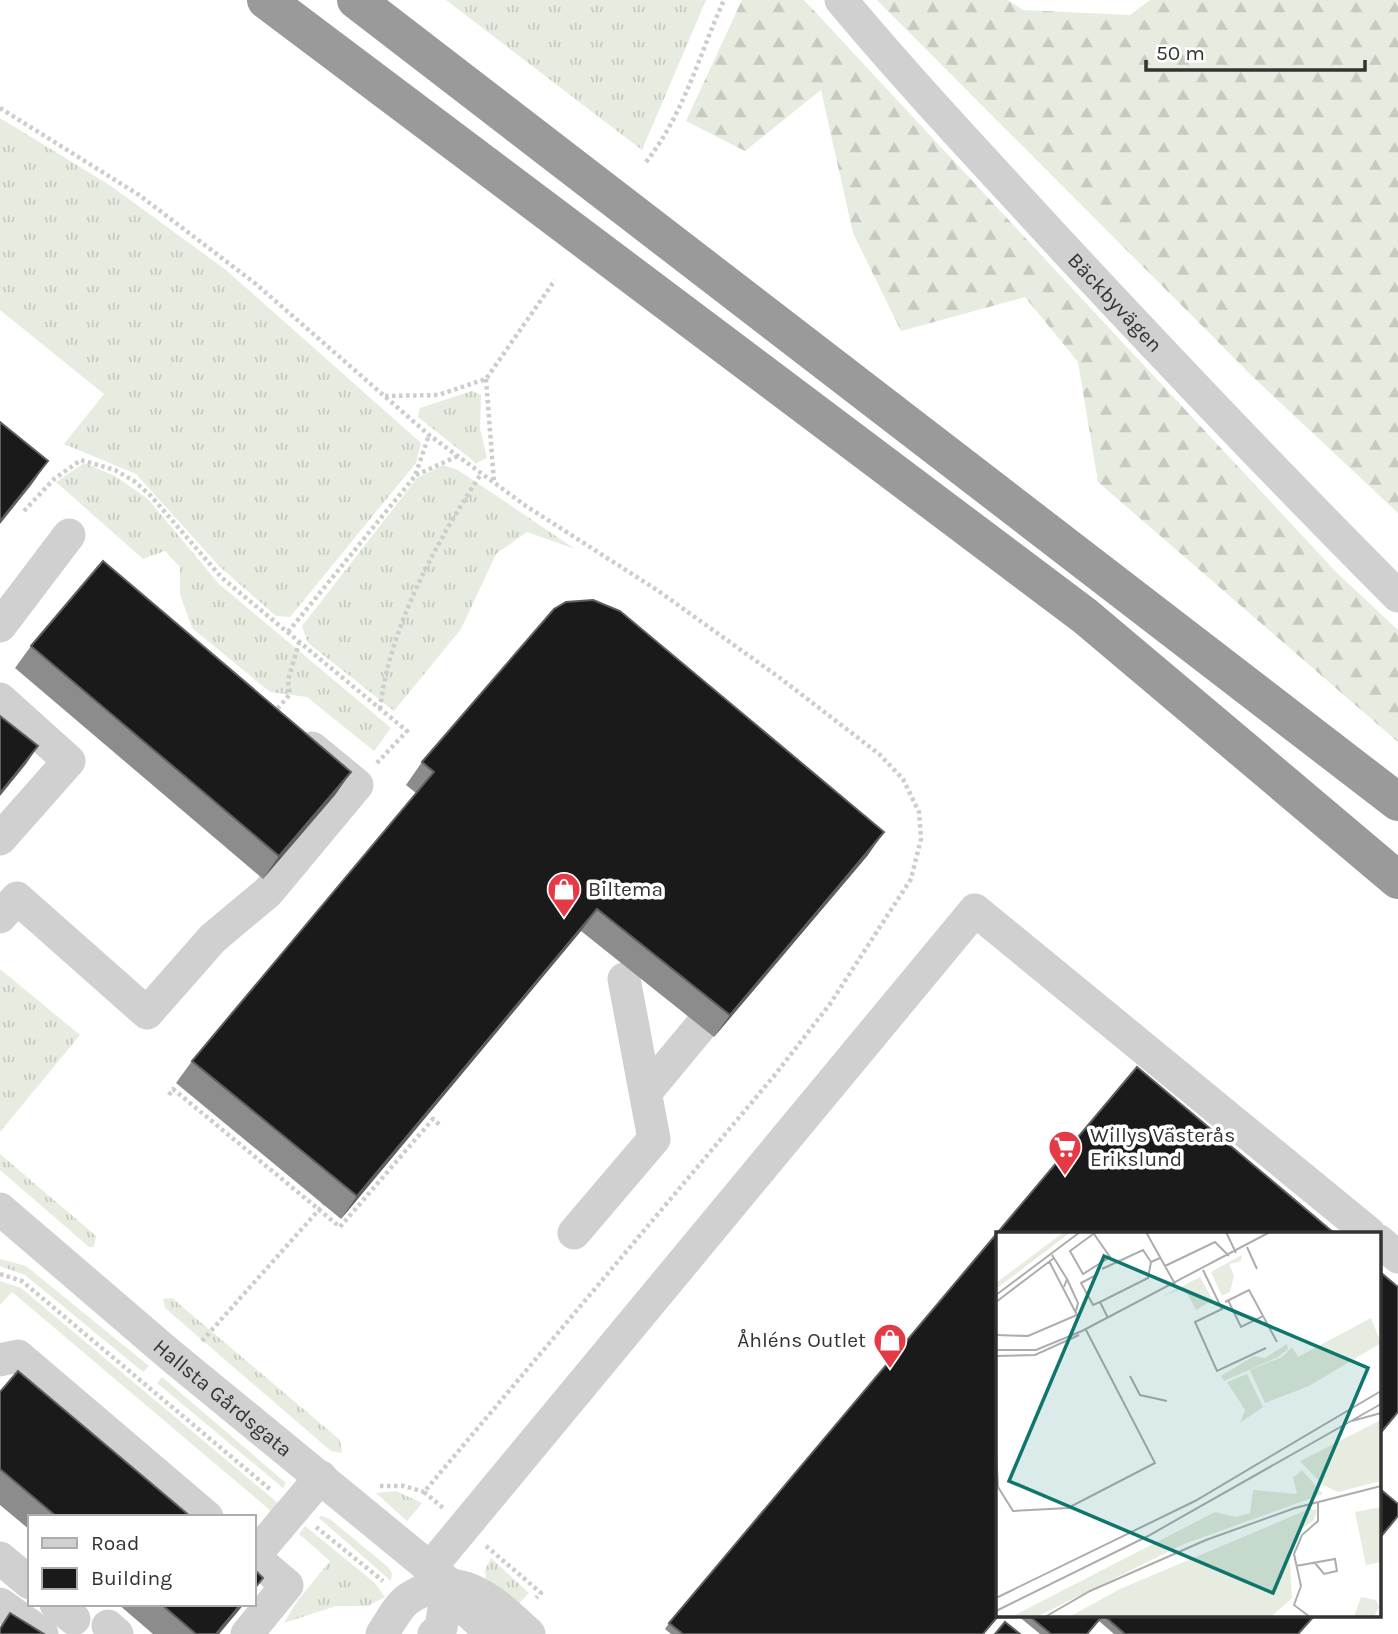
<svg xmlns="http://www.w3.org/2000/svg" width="1398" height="1634" font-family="Karla,sans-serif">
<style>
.grass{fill:url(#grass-tufts)}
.forest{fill:url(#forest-firs)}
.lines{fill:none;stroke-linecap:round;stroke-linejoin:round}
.path{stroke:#cdcdcd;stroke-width:4.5;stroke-dasharray:3.5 3.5;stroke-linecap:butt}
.minor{stroke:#d0d0d0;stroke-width:33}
.highway{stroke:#9a9a9a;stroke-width:38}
.wall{fill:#8c8c8c}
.shaded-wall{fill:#5f5f5f}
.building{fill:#1a1a1a;stroke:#5f5f5f;stroke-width:2}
.labels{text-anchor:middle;stroke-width:7;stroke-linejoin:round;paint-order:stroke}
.street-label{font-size:21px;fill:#333;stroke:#fff}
.poi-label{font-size:21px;fill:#333;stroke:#fff;text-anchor:start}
.inset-road{fill:none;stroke:#adadad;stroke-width:2}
.view{fill:#0f766e;fill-opacity:0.15;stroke:#0f766e;stroke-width:3.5}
.inset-edge{fill:none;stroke:#333;stroke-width:3.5}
</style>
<defs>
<pattern id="grass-tufts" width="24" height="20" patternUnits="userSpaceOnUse" patternTransform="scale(1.75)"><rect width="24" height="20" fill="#e6ecdf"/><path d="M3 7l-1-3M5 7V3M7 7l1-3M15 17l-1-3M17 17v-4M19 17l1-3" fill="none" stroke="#c6cbc0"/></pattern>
<pattern id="forest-firs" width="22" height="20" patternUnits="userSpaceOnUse" patternTransform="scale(1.75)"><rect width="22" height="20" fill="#e6ecdf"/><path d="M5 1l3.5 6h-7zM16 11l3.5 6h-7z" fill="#c6cbc0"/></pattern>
</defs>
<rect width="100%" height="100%" fill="#fff"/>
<g class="grass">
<polygon points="446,0 706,0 642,150"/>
<polygon points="0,118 111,186 226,270 421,443 416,463 290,617 276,616 220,567 136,474 64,444 104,394 0,310"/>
<polygon points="472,391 481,395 480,429 487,458 476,463 418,417 420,408"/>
<polygon points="84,463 115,476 148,499 219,584 391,728 374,751 307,697 270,692 192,628 180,594 180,567 165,551 143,559 56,482"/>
<polygon points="443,465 458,470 575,549 527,532 496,554 461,629 394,711 308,643 302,626 417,478"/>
<polygon points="0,969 80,1035 0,1132"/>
<polygon points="0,1154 96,1236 94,1247 89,1247 0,1170"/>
<polygon points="0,1259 26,1266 149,1366 143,1372 25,1275 0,1266"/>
<polygon points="0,1281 21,1288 279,1504 271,1511 12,1292 0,1305"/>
<polygon points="172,1298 340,1440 342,1453 331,1451 165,1308 163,1299"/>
<polygon points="162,1377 286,1483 283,1488 157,1383"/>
<polygon points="396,1491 422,1503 407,1521 376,1493"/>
<polygon points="321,1516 330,1519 388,1567 392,1573 391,1581 319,1518"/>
<polygon points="305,1526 375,1583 385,1597 368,1606 336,1606 284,1623 298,1600 330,1561 299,1534"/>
<polygon points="491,1558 529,1593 513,1610 487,1586 485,1570"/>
</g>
<g class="forest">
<polygon points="742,0 804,0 1337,573 1398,630 1398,742 1098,482 1078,362 1025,297 901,331 853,233 821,90 745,151 686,121"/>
<polygon points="877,0 1008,0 1023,10 1130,15 1150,0 1398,0 1398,513 1252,376"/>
</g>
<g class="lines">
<g class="path">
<polyline points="0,108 139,195 256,284 429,435 526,506 657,590 780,678 879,754 903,779 919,812 921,839 911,879 830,1004 774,1076 424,1492 443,1508"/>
<path d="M646,162C684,114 699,55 724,0"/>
<polyline points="486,379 494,482"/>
<polyline points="385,396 438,395 486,379 555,280"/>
<polyline points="416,475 458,456"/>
<polyline points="24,511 54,479 81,460 115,470 134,481 151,496 222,578 407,731 377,763"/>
<polyline points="288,632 415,476 429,435"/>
<path d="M380,709C390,625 436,543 481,474"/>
<polyline points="273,714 290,694 288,680 299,643"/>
<polyline points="169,1095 173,1089 340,1227 433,1119 441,1126"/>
<polyline points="0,1274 22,1281 271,1490"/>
<polyline points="202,1341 324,1204"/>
<polyline points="380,1486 404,1486 424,1492"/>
<polyline points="316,1527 383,1581"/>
<polyline points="486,1546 541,1593 536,1598"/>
</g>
<g class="minor">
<path id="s1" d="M841,0C912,85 989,166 1064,248C1174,366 1284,482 1398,596"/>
<polyline points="0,626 69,535"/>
<polyline points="0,699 69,761 0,839"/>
<polyline points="0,917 17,898 147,1013 213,938 268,892 357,785 312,748"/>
<polyline points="646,1092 700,1027"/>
<path id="s2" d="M0,1209L169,1354L430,1568L448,1583L459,1603L492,1634"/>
<polyline points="574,1233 654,1139 624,979"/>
<polyline points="1379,1241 1398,1257"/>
<polyline points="0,1360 18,1356 207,1517"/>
<polyline points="254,1556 321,1477"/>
<polyline points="0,1558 30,1583"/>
<polyline points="430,1568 975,910 1369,1233"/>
<polyline points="0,1604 42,1634"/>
<polyline points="56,1604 74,1619"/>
<polyline points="108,1626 117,1634"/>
<polyline points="247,1634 287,1585 254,1557"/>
<path d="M382,1634C389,1624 398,1606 408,1599C458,1565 492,1600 529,1634"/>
<polyline points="434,1634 441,1628 448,1583"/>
</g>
<g class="highway">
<polyline points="266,0 1085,616 1398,880"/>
<polyline points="356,0 1398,802"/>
</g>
</g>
<g class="wall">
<polygon points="31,646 351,772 335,795 263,879 15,668"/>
<polygon points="422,762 868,855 714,1037 581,931 341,1219 176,1083 192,1061 416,793 406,785"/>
<polygon points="997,1233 984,1634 671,1634 665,1629 669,1623"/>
<polygon points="0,1392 191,1517 30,1517 30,1530 0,1505"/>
<polygon points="118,1604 244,1604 219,1634 153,1634"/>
<polygon points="1017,1615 1316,1615 1299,1634 1114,1634 1099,1621 1088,1634 1040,1634"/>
</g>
<g class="shaded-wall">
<polygon points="48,461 32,484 0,524 0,521"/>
<polygon points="38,746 26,764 0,796 0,793"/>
<polygon points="351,772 335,795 263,879 279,856"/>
<polygon points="884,832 868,855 714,1037 730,1015"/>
<polygon points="597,909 581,931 341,1219 357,1196"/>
<polygon points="241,1604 244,1604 219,1634 216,1634"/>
</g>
<g class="building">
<polygon points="0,422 48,461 0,521"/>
<polygon points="103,561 351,772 279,856 31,646"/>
<polygon points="593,600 620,611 884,832 730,1015 597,909 357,1196 192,1061 434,772 422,762 554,609 566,602"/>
<polygon points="0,716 38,746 0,793"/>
<polygon points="1137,1067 1334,1233 997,1233 997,1615 999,1615 983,1634 683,1634 669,1623"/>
<polygon points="1379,1271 1398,1287 1398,1412 1379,1435"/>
<polygon points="18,1371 191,1517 57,1517 0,1469 0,1392"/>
<polygon points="1379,1488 1398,1504 1398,1516 1379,1539"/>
<polygon points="254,1569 263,1578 254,1589"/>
<polygon points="161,1604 241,1604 216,1634 196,1634"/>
<polygon points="10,1613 44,1634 0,1634 0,1629"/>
<polygon points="1028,1615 1315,1615 1298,1634 1125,1634 1103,1615 1087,1634 1051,1634"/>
<polygon points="1005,1622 1020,1634 995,1634"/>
</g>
<defs>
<symbol id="shop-pin" viewBox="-11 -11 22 30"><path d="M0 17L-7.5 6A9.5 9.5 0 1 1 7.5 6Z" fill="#e63946" stroke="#fff"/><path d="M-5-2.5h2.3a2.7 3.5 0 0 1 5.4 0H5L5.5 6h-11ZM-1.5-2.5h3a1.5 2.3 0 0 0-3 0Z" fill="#fff"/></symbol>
<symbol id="supermarket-pin" viewBox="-11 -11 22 30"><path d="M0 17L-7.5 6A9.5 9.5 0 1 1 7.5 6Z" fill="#e63946" stroke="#fff"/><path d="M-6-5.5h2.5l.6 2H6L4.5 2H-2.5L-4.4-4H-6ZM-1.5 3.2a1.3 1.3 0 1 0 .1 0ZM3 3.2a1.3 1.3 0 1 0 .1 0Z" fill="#fff"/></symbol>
</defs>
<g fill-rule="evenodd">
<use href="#shop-pin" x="545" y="870" width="38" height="52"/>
<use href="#supermarket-pin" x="1046" y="1128" width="38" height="52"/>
<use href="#shop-pin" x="871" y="1321" width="38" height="52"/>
</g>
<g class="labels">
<g class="street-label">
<text dy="7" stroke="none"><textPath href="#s1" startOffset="408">Bäckbyvägen</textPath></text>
<text dy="7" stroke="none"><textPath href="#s2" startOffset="292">Hallsta Gårdsgata</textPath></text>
</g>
<g class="poi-label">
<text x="588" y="896">Biltema</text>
<text x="1090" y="1142">Willys Västerås<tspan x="1090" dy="24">Erikslund</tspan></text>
<text x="866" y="1347" text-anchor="end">Åhléns Outlet</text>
</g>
</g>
<g transform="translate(996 1232)">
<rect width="385" height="385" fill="#fff"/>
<path d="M68,0H75L0,57V51ZM246,23L245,29L233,32L238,44L234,60L226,64L215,40ZM204,45L217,68L200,78L188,56L165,65ZM375,86L385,111L313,154L269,171L254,138L286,125L296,115L302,125ZM291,112L292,117L282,125L228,149L225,144L258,124L269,126ZM251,142L267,175L244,191L249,178L231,150ZM385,188V249L342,260L327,253L304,229Z" fill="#e6ecdf"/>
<path d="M306,238L327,262L188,312L40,385H15L219,280L240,285L254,281L257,258L301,262L297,246ZM313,277L321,278L318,288L301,300L293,317L296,366L275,385H73L124,357Z" fill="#e6ecdf"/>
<path d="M385,275V330L370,333L359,280ZM365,365L380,368L383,375L378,385H358Z" fill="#e6ecdf"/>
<path class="inset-road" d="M150,0L179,52M230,0L240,21M98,2L114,25L87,42L74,19L100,0M251,15L261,37M56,23L71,47L68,55M169,34L219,10L233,24M106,37L147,18L155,30M207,38L226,77L199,90L221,139L270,116M102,42L85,51L97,73L104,70M71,47L82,71L80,79M0,63L84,0M232,68L245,95L267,84L281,110M0,70L58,26M229,70L253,58L267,84M112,86L104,70L152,46L155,30L164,26M0,103L32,104L81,83L53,29M0,118H40L86,99L274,0M0,124L39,123L83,103M134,144L144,163L171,169M356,189L385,181M0,220L2,255L17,279L72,276L159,231L90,98M300,334L339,327L341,339L328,342L319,331M0,366L199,269L385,159M0,379L152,304L385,172M49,385L94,359L210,308L299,276L385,254M314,385L298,373L305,354L298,322L306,303L322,289V270"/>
<path class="view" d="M108,24L372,136L277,361L13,249Z"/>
<rect width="385" height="385" class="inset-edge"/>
</g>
<rect x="28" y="1515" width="228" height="91" fill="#ffffff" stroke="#adadad" stroke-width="2"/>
<rect x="42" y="1538" width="35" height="10" fill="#d0d0d0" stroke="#adadad" stroke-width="2"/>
<text x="91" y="1550" font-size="21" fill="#333333">Road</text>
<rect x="42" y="1568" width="35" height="21" fill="#1a1a1a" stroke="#adadad" stroke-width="2"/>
<text x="91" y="1585" font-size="21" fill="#333333">Building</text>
<path d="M1146 60v10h219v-10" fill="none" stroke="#333333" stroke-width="3.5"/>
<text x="1156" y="60" font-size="21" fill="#333333" stroke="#ffffff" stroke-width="5" paint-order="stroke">50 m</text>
</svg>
